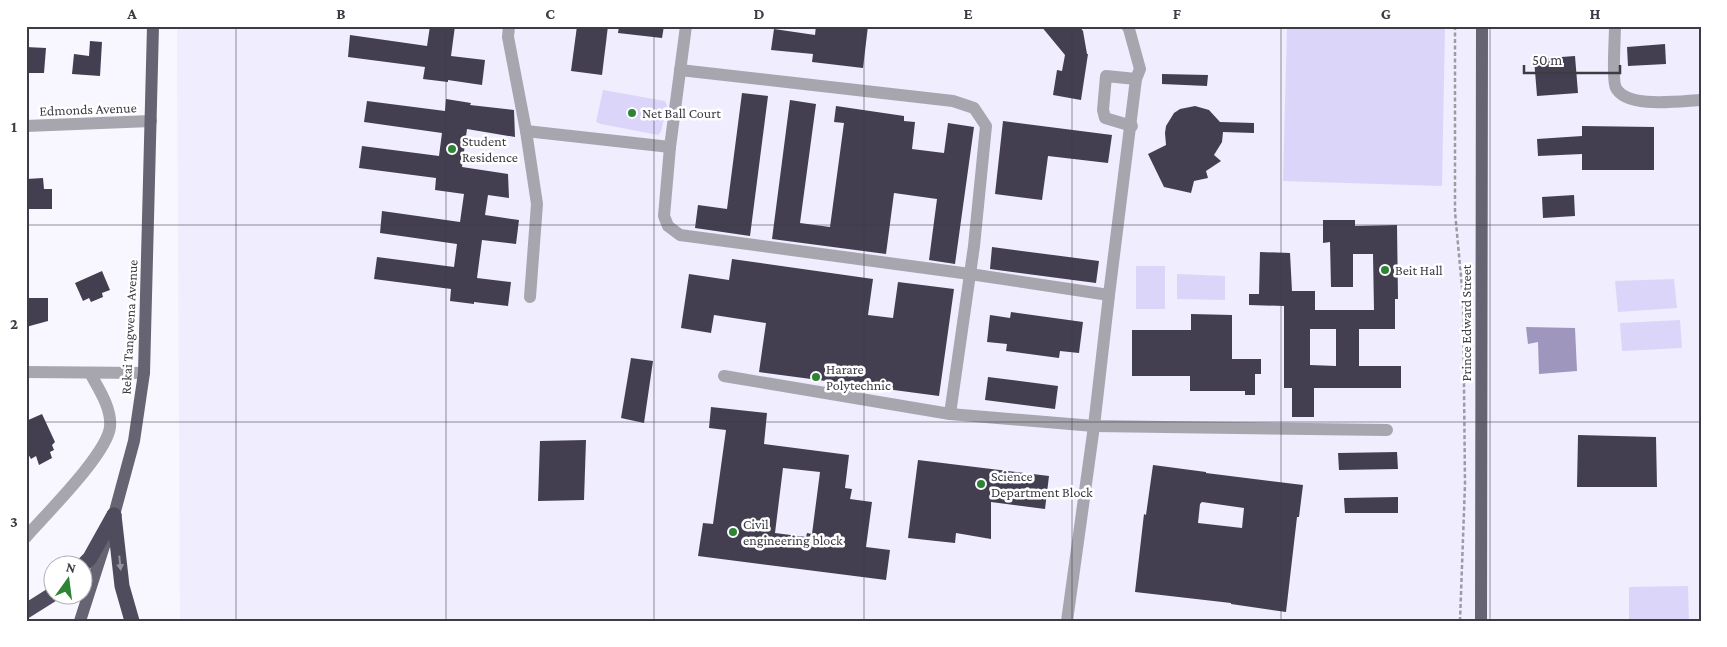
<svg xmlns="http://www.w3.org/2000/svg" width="1727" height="647" font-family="'Crimson Pro',serif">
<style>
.built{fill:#f0edfe}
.green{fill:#dcd5fa}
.water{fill:#9e96bd}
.building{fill:#433f50;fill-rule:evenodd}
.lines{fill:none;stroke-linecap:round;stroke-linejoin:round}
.path{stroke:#9c9aa2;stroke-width:2.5;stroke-dasharray:4 2.5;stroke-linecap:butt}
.minor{stroke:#a7a6af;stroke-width:12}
.major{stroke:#666372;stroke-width:12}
.highway{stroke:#4f4c5d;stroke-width:15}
.oneway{fill:#95949e}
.grid{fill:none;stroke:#3d3c44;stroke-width:1;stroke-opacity:0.55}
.poi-dot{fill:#2d8434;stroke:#fff;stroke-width:2}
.labels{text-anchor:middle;stroke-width:5;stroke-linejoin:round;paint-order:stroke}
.street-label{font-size:14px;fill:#3d3c44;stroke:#fff}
.poi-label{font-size:14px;fill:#3d3c44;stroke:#fff;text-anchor:start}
.neatline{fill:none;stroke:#3d3c44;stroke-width:2}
.grid-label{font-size:16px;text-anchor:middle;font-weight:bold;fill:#3d3c44}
</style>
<rect width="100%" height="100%" fill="#f8f6fe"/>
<polygon class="built" points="177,26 1701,26 1701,621 180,621"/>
<g class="green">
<polygon points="1287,26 1445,26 1442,186 1283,181"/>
<polygon points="603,90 665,101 667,105 661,132 658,135 601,124 596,122"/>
<rect x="1136" y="266" width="29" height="43"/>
<polygon points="1177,274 1225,276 1225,300 1177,299"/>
<polygon points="1674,279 1677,308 1618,312 1615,281"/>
<polygon points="1680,320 1682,348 1622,351 1620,323"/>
<polygon points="1688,586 1689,621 1629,621 1629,587"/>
</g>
<polygon class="water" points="1526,327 1575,328 1577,371 1539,374 1538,342 1528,344"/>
<g class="building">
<polygon points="430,26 455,26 451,56 485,60 482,85 448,80 448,82 423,79 425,67 348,57 350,35 427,46"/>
<polygon points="577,26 608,26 602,75 571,71"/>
<polygon points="619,26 664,26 662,38 618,33"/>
<polygon points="816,26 868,26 863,68 812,62 813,54 771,50 774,29 815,35"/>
<polygon points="1041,26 1079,26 1083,31 1087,54 1088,54 1081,100 1053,95 1057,70 1062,71 1065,55"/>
<polygon points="90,41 102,42 100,76 72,74 74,54 89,56"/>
<polygon points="1665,44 1666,64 1628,66 1627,47"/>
<polygon points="26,47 46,48 44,73 26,73"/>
<polygon points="1575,56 1578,93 1537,96 1534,59"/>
<polygon points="1162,74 1208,75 1207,86 1162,84"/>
<polygon points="742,93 768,96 750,236 695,228 698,205 727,209"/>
<polygon points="446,99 471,103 470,105 514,110 515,137 467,129 462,167 508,174 509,198 488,195 485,215 519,220 516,244 482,240 477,278 511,282 508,306 474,302 474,304 450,301 451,289 374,279 377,257 454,267 457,244 380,233 382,211 460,222 464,194 435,190 436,178 359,168 362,146 439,156 442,133 364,122 367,101 445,111"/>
<polygon points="790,100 816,104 800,223 830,227 844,123 834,122 836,106 904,116 904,121 915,122 912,149 944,153 948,123 974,127 955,264 929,260 937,199 894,193 886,254 772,239"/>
<polygon points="1195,106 1209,110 1220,122 1254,123 1254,133 1223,132 1222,142 1214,155 1221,161 1206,171 1208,178 1194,181 1191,193 1164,187 1148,154 1166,145 1165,133 1166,126 1174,113 1180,109"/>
<polygon points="1003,121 1112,135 1108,163 1048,156 1042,200 995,194"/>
<polygon points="1582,126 1654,127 1654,170 1582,170 1582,154 1538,156 1537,139 1582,136"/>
<polygon points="43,178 44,189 52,189 52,209 26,209 26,179"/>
<polygon points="1574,195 1575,216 1543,218 1542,197"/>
<path d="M1323,220H1355V226L1397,225L1398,299H1395V329H1359V366H1401V388H1314V417H1292V388H1284V306L1249,305V294H1259L1260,252L1290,253L1292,291H1315V310H1374L1373,254H1353V287H1331L1330,242L1323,243ZM1310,329H1336V366L1310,365Z"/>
<polygon points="992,247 1099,261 1096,283 990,269"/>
<polygon points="732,259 873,279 868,315 893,318 898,282 954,289 939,396 759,372 766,323 714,315 711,333 681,328 689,274 729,280"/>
<polygon points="102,271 110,290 102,293 103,297 91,302 89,298 83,301 75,283"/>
<polygon points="26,298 48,298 48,321 26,327"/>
<polygon points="1011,312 1083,322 1079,353 1060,351 1059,358 1006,351 1007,344 987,342 990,315 1010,318"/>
<polygon points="1191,314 1232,315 1232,359 1261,359 1261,374 1255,374 1255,395 1245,395 1245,391 1190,391 1190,376 1132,376 1132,330 1191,330"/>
<polygon points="631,358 653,361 644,423 621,418"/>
<polygon points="988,377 1058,386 1055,409 985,400"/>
<path d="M711,407L767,413L764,444L849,455L845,488L852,489L850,499L872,502L866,547L890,550L886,580L698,556L703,523L713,524L726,430L709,428ZM783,468L820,472L812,534L807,533L806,537L775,533Z"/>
<polygon points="42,414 55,442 52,445 54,450 50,452 52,458 39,465 36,456 31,459 26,450 26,421"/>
<polygon points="1578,435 1656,437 1657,487 1577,487"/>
<polygon points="586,440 584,500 538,501 540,441"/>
<polygon points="1397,452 1398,469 1339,470 1338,453"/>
<polygon points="918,460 1049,476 1045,509 991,502 991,539 956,533 955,543 908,538"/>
<path d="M1153,465L1206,472V473L1303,485L1299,517H1297L1286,612L1231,604V603L1135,592L1144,514L1146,515ZM1202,502L1244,508L1242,528L1198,523L1200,504Z"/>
<polygon points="1398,497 1398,513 1345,513 1344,498"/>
</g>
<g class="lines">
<polyline class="path" points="1455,26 1455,212 1463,298 1464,386 1465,484 1460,621"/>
<g class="minor">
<polyline points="509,26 508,37 526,131 537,204 530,297"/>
<polyline points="686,26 670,147 664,216 668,226 680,235 970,274 1109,295"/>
<path d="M1615,26C1615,37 1612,81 1616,88C1627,109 1680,101 1701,100"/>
<polyline points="680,70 953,101 974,108 986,126 974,246 950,414"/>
<polyline points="26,126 151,121"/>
<polyline points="1132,126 1105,118 1103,110 1106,76 1136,79"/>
<polyline points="526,131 670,147"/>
<polyline points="26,372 144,373"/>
<polyline points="724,376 950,414 1094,426 1387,430"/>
<path d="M26,537C46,514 107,454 110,427C112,408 98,388 90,373"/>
<polyline points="1067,621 1094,426 1109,295 1136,79 1140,69 1129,29 1127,26"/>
</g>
<g class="major">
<polyline points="80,621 114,515 134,441 144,373 153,26"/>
<polyline points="1481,621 1482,26"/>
</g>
<g class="highway">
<polyline points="114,515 122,586 132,621"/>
<polyline points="82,566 90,558 114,515"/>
<polyline points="26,611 53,594"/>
</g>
</g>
<defs><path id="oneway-solid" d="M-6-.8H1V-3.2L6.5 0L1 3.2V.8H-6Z" transform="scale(1.25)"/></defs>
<use class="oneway" href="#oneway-solid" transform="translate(120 563) rotate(84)"/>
<path class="grid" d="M236,26V621M446,26V621M654,26V621M864,26V621M1072,26V621M1281,26V621M1490,26V621M26,225H1701M26,422H1701"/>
<g class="poi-dot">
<circle cx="632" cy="113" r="5"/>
<circle cx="452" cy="149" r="5"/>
<circle cx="1385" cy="270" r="5"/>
<circle cx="816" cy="377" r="5"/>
<circle cx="981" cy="484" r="5"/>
<circle cx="733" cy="532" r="5"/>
</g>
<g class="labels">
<g class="street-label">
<text transform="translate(88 109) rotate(-2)" y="5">Edmonds Avenue</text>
<text transform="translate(1466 323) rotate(-90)" y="5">Prince Edward Street</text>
<text transform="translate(129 327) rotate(-87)" y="5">Rekai Tangwena Avenue</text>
</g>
<g class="poi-label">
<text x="642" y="118">Net Ball Court</text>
<text x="462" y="146">Student<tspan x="462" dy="16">Residence</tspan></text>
<text x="1395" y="275">Beit Hall</text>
<text x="826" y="374">Harare<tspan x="826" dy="16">Polytechnic</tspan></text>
<text x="991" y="481">Science<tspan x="991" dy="16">Department Block</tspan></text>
<text x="743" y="529">Civil<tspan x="743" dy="16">engineering block</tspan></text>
</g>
</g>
<rect width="1727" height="647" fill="none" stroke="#ffffff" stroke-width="55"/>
<g transform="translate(68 580) rotate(14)"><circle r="24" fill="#ffffff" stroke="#b1b1b4"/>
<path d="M0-4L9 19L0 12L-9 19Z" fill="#2d8434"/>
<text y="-8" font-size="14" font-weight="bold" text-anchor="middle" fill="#3d3c44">N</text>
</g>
<path d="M1524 65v8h96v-8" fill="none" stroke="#3d3c44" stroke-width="2.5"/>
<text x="1532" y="65" font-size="15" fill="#3d3c44" stroke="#ffffff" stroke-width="4" paint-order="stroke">50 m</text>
<rect x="28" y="28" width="1672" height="592" class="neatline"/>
<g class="grid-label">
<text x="132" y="19">A</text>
<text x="341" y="19">B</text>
<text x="550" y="19">C</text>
<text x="759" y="19">D</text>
<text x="968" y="19">E</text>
<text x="1177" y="19">F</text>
<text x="1386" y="19">G</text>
<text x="1595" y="19">H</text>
<text x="14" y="132">1</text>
<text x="14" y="329">2</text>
<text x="14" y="527">3</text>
</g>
</svg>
